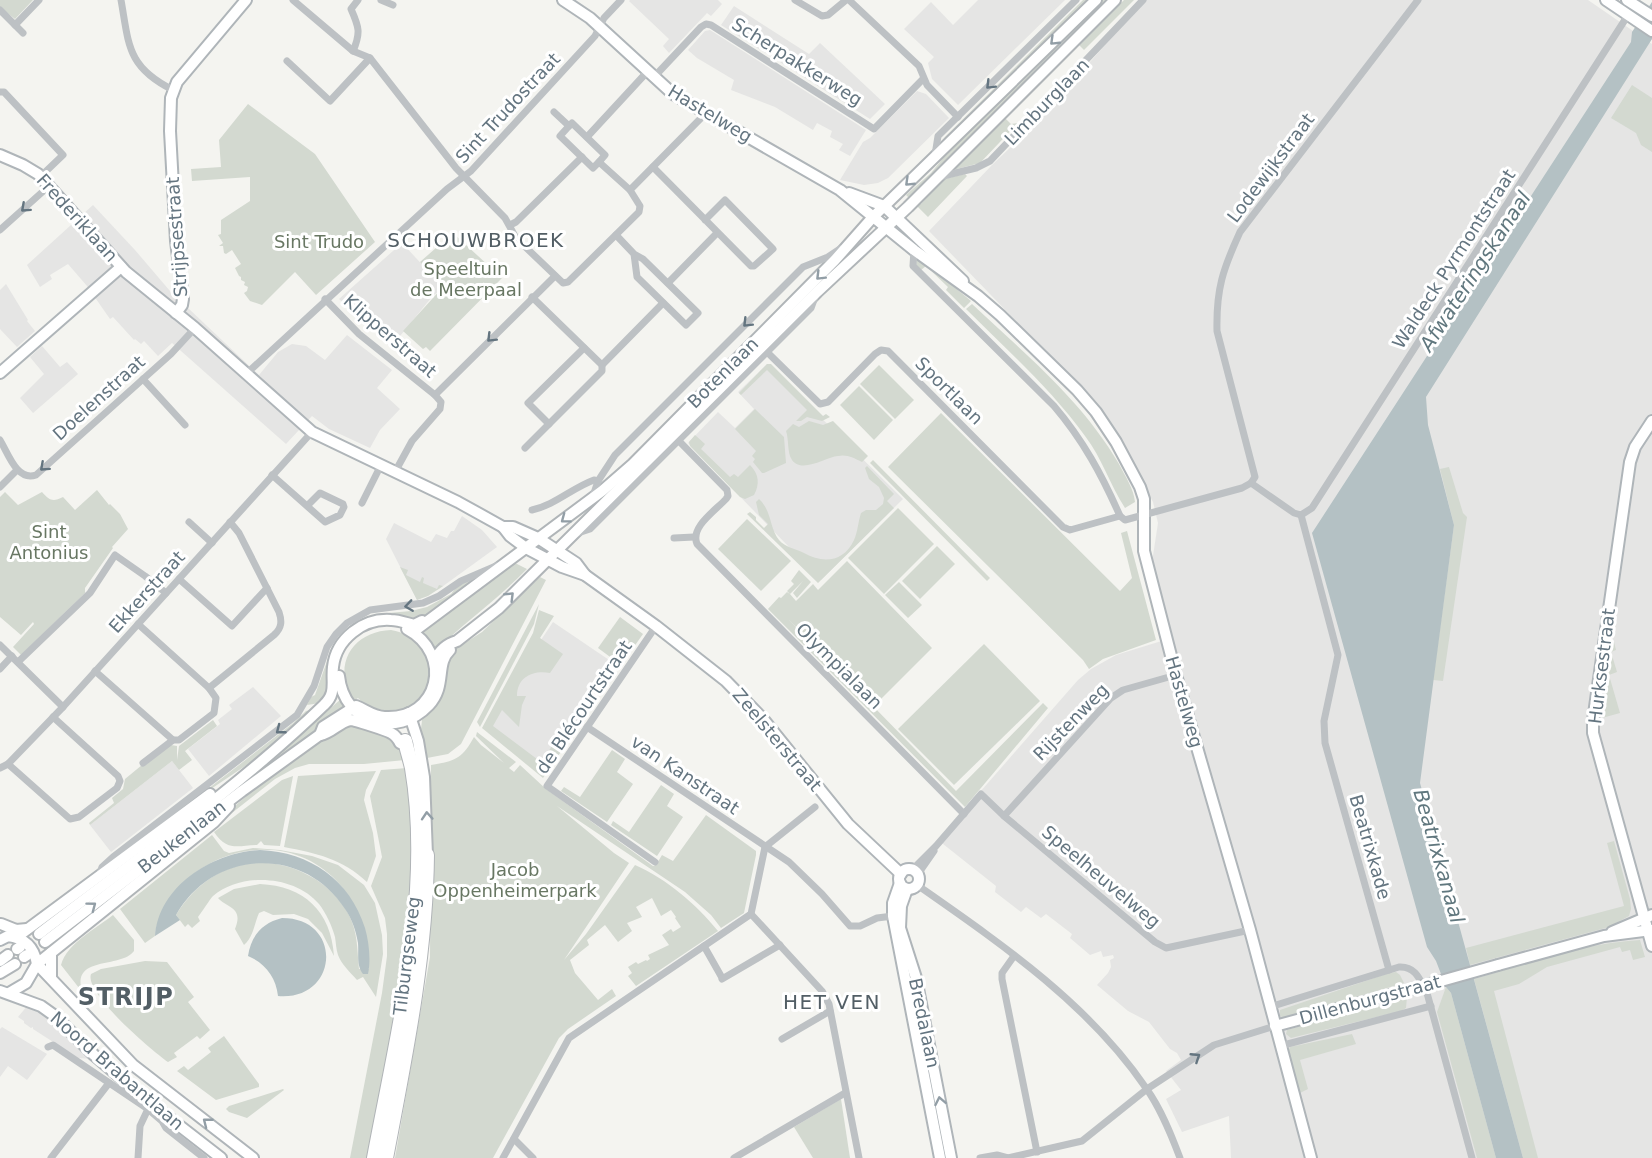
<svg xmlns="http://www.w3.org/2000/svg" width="1652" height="1158" font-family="'DejaVu Sans',sans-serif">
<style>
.built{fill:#e5e5e4}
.green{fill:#d3d9d0}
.water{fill:#b4c1c4}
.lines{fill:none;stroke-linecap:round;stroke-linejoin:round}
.secondary-casing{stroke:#afb5b9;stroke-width:14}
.primary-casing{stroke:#b0b5b8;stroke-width:14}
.highway-casing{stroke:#b0b4b7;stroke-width:16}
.street{stroke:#bdc1c4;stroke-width:7}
.secondary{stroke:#fff;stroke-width:10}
.primary{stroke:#fff;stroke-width:10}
.highway{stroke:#fff;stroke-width:14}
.secondary-bridge-casing{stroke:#afb5b9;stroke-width:14;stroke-linecap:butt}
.secondary-bridge{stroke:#fff;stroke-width:10}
.oneway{stroke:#929ea6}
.oneway2{stroke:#647580}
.labels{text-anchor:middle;stroke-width:6;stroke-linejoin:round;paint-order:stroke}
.street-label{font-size:18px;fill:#647580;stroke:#fff}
.park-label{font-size:18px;fill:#687763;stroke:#fff}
.neighbourhood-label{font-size:20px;letter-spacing:1.5px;fill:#525e65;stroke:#fff}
.water-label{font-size:20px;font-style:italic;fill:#60777e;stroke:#fff}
.district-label{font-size:24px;font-weight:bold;letter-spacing:1.5px;fill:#525e65;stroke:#fff}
</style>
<rect width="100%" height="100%" fill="#f4f4f0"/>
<g class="built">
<polygon points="630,0 718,0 722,4 711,16 707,13 669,53 663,46 669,39 629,1"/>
<polygon points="978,0 1065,0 958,105 932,79 928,63 934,57 904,29 931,2 953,25"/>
<polygon points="1145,0 1588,0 1652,44 1652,1158 1231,1158 1229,1116 1182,1132 1166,1099 1181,1090 1166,1071 1181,1060 1177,1053 1170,1049 1149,1022 1128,1011 1097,985 1108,973 1111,967 1110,960 1114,958 1113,955 1103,957 1101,951 1090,955 1070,938 1072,934 1046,914 1041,918 1026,907 1021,912 995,892 996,886 938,840 1078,680 1091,669 1116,655 1168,639 1150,575 1158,523 1153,502 1119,438 1100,408 929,231 992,165 1035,124"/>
<polygon points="734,6 809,54 820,43 885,104 870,119 721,25"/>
<polygon points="710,30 866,130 850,156 839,150 843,144 830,137 832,131 817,123 813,130 775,107 731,90 734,80 697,58 688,50 705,31"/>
<polygon points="917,91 926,94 949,118 888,178 878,183 864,185 840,180 863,142 870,138"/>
<polygon points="93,205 135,250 170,291 259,375 278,352 292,344 306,346 325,360 347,335 392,370 377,388 400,409 380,430 370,448 329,429 312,416 286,444 172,343 158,356 144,341 141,344 135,339 134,340 113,317 110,319 87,286 68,264 50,275 52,279 40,287 27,265"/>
<polygon points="402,243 443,287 431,298 391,347 339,299"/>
<polygon points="6,284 28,320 27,321 35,331 17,347 0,329 0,290"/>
<polygon points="42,346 60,367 67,362 78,374 33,413 20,398 44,374 30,357"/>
<polygon points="767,364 903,499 821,580 688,443 718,412 735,428 754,409 738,392"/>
<polygon points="462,516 482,530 497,547 439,589 417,600 386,539 394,523 431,542 436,534 447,538 451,531 454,531"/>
<polygon points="553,622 615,664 546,767 484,725"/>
<polygon points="253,687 281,716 209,776 188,749 220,724 218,720 232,709 229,705"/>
<polygon points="172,761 193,788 111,852 90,825"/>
<polygon points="28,1005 43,1012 94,1059 78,1058 33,1029 33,1027 31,1028 24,1023 24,1021 18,1017"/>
<polygon points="2,1027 47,1054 27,1080 8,1066 0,1077 0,1029"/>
</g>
<g class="green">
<polygon points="0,0 33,0 15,19 0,7"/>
<polygon points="1083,0 1089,0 941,143 945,137"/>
<polygon points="1101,0 1108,0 981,125 910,199 906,195 931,173 952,147"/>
<polygon points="1124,0 1134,0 1084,50 1079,45"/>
<polygon points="1632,85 1652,98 1652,152 1641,145 1636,133 1611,118"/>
<polygon points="248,104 315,154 375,242 316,295 295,272 262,305 250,301 244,293 247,291 248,287 244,285 245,282 241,280 241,277 239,276 235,268 241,264 232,250 226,254 224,253 223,246 219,246 223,243 218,235 221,234 221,220 250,201 250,177 192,181 191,169 221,167 219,140"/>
<polygon points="1005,118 1011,124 1018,123 980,163 953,170"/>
<polygon points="965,174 967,176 928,217 916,205 921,204 944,179"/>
<polygon points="453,233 502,278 430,351 426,347 423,349 403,331 443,287 420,262"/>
<polygon points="917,256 971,301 964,308 946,290 948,287 926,266 921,270 916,266"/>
<path d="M972,304C1025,354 1082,400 1119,464C1125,476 1134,489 1135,502L1125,508C1110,485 1102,458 1085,436C1051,389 1007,350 966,309Z"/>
<polygon points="767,364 771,364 823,416 826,414 830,417 822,421 807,417 801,421 796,421 807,410 767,370 741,395 739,393"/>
<polygon points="879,365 914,400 895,419 860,384"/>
<polygon points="859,386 893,420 874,440 840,405"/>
<polygon points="755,409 784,437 786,463 764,473 762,473 753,462 755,459 752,456 756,451 735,429"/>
<polygon points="941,413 1120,591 1132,578 1121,533 1127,531 1156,640 1103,659 1089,669 1083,660 888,467"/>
<path d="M809,421L823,425L833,421L868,456L862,462C854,458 847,454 838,456C826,457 802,474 792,460C787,453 789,439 786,431L793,424L799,427Z"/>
<path d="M695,435L705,444L701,449L730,477L734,474L738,477L750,465C759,474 760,484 754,495L745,499L740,497L690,446L689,442Z"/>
<polygon points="873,460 990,578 987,581 870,463"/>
<path d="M867,466L894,494L887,501L894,508L818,583L747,514L750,512L756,517V520L764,528L768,524L759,515L756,502L759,499C772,511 769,527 779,540C785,547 796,549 804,553C823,564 844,562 854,540C858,531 858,522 861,513L866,510H876L883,504L884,498L879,487L869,479L865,468Z"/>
<polygon points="1449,467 1463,513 1467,517 1443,681 1433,680 1454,525 1440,469"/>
<path d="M97,490L109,505L110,504L120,514L128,529L112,547L113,548L85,588V593L21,655L13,647L34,624L33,622L21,635L0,617V497L5,492L18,505L42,492C50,501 53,502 63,497L75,510Z"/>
<polygon points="898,508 934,544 884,594 848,558"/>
<polygon points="747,519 791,561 761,591 718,549"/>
<polygon points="937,546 955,564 920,599 902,581"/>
<polygon points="847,561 932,648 875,705 788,619 956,791 1043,703 1048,708 965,807 768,609 779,597 781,598 787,592 790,594 787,591 794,584 791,581 799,570 811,582 797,598 793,593 803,581 790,594 796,601 813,584 818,590"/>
<path d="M513,562L527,569C498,599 464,623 435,651L418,631Z"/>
<polygon points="400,567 408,570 406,575 420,582 422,577 424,578 423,583 437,589 439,585 443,586 428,596 417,600"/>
<polygon points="479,576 421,618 350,630 328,692 320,703 307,705 311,697 315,695 332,647 350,626 362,619 377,614 411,611 427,607 451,594 458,585"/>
<polygon points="540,577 546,580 461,744 448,754 427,758 421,729 422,720 454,650 482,632"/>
<polygon points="899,582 922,605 908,618 885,595"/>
<polygon points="539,604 534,624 480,727 477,722"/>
<path d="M539,610L554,616L540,638L563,654L550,673C533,670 517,677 517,696H526L522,705L519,727L502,710L493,726L541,762L566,726L569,729L571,737L543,778L482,728L533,633Z"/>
<polygon points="620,617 643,634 621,665 598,648"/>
<path d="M391,630C442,639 444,708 391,712C377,712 367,707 358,698L352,702C348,696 347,690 346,684C338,653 361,631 391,630Z"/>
<polygon points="1610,642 1614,642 1616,650 1611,652 1617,672 1609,675 1620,713 1602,718 1600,714"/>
<polygon points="984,644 1040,701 954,785 898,729"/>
<polygon points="340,700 347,707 268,765 266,762"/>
<polygon points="314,709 260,756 205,793 204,792 292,724 306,711"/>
<polygon points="213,720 217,726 185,751 192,760 179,770 172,761 90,825 89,823 114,803 112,798 123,789 125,779 142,765 144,766 171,745 177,746 177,760 179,746"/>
<path d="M351,724C377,732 394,733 405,760L364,764H309L295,768L275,779L223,820L222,818C258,783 300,756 341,727Z"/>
<path d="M477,732L516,762L509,768L514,772L520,765L546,789L653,866L656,865L662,855L673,861L706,815L756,851V855L744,913L721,928L711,915L685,892L557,806L614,853L629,863L564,960L586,934L635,865C667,879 696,904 718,931L636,986L628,976L632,973L628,967L636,962L638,964L646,960L647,961L650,959L648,955L669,945L662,935L671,929L673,932L681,927L675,918L676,917L671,910L661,916L652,898L636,907L642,917L627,923L632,931L618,942L605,925L587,940L589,945L570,960L575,973L598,1000L612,989L616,996L568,1029L559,1038L493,1158H395L430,957L431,765C455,761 462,759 474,737L481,745L504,763L476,736Z"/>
<polygon points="612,750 625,759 617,772 633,784 607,822 561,791 564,787 580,797"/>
<path d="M407,768C409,800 413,831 412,864C410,962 387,1061 370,1158H350L382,993L387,956V934L385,918L371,886L382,857L370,796L381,770Z"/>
<path d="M376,771L366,790L364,800L373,833L376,856L367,882C343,859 316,853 284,847L298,776Z"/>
<path d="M293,776L280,846L264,845L261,841L257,845C236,846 227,851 214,832L282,780Z"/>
<polygon points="661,785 674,794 667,806 683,817 657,856 611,825 613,821 629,832"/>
<path d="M212,835L224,851L229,853L253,848L280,850L312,856L338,865L364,885L375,903L382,935L383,954L376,997L363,977L357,980C351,973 341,964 338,955C336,949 336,943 335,937C332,926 326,913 319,904C295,875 241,872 213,896C210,899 202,912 198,917L200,921L192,928L188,924L185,927L176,915C204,869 252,850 302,872C322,881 339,896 349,915C358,933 357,949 359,969H369C370,886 301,826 219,859C199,868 183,880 170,899C163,910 156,922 155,936L145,943L120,909Z"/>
<polygon points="1614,841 1630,899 1631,909 1629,916 1609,927 1470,965 1466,948 1624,906 1607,843"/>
<path d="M260,884C304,886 331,911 334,956L322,933L308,919L294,914L273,915L264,911L259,913C254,924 254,936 244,945L235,929C244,907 227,908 218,898L234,889Z"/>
<path d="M113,915L134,940V951C121,969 69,955 83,993L61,965C67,943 97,928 113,915Z"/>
<path d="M1640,940L1645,957L1633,960L1630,950L1622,952L1620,947L1547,967L1519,984L1494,991L1538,1158H1523L1474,979C1528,964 1583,943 1640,940Z"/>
<path d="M145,961L167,962L194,997L188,1002L210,1030L200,1039L197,1036L174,1053L177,1057L168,1062C151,1050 84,993 91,974L101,969Z"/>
<polygon points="1396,972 1400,975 1404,983 1284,1018 1280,1016 1280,1010 1389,973"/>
<polygon points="1446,987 1451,993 1496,1158 1477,1158 1437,1012"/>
<polygon points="1407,997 1406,1008 1401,1011 1291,1038 1286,1034 1287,1030"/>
<polygon points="1352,1034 1356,1044 1300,1060 1308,1089 1298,1094 1287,1054 1290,1047"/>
<polygon points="224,1036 259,1084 259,1087 216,1100 177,1071 184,1066 188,1070 211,1052 208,1048"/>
<polygon points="283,1089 284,1090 247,1118 229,1112 226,1109 229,1106"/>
<polygon points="841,1099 850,1158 813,1158 794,1127"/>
</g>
<g class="water">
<polygon points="1652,2 1652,39 1426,397 1428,425 1454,525 1420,783 1523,1158 1496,1158 1451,993 1446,987 1436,961 1427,947 1312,533 1631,42 1632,32"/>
<path d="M260,850C310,852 350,880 365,928C369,942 371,960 368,974H363C356,965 359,954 358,943C356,931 352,919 345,909C304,845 213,849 176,915L180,920L155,936C159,885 214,852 260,850Z"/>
<path d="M282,918C344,918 339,1001 278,996C276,977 265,963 248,956C251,936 262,923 282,918Z"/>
</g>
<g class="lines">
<defs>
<g id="secondary">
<polyline points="563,0 590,18 673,94 840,190 914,250 978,296 1000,315 1077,390 1096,412 1116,442 1140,487 1144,499 1144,551 1176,675 1250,930 1311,1158"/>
<polyline points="1606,0 1652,31"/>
<polyline points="1627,0 1652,16"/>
<polyline points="0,155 23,165 38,174 126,272 195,328 312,432 458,502 503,527 513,527 538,538 576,563 585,575"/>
<polyline points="849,193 884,206 963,281"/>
<polyline points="176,313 182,305 183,299 176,241 170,131 171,98 177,82 246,0"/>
<polyline points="0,373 121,267"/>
<polyline points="1652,421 1635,447 1630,462 1593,721 1593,733 1652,946"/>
<polyline points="503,527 510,536 526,548 562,567 585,575 656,626 726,681 763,719 848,824 901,874"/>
<circle cx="909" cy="879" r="10"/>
<polyline points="900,883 893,903 893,916 940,1158"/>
<polyline points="907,889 901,906 900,928 916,978 951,1158"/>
<polyline points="1612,932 1652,915"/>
<path d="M0,940L8,936C25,938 34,947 37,964L26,983L9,993"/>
<polyline points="37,964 133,1065 253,1158"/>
<polyline points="1498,965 1604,936 1652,930"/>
<polyline points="0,991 41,1006 55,1016 94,1055 154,1106 221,1158"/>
<polyline points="1275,1026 1409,990"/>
</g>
<g id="primary">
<polyline points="413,632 602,491 633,464 835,260 873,217 1096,0"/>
<path d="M435,660C439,651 447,644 457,641L499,608L817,292L908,207L1115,0"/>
<path d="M339,676C344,724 397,739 429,705C447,686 435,664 450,650"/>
<polyline points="409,713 418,741 424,777 427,855"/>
<path d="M320,735L323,727L356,706C366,710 374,717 385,717C439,720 454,654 407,629"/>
<path d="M320,735C332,733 339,722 350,720C354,720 386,730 391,733C395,735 398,739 400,743"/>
<polyline points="1,924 16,930 27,929"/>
<path d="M39,934C135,860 237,789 324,705C337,693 331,682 333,667C336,639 363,618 391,620C399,620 406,623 414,625L422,621"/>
<polyline points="17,937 210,794"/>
<polyline points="45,942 242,791 325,731"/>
<polyline points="17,949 20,947"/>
<polyline points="51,953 51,977"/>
<polyline points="24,957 27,955"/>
<polyline points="0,961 8,955"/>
<polyline points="37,964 214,822 229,806"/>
<polyline points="0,973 15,964"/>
</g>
<g id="highway">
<path d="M374,1158C397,1035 433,892 412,768C410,759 407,750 405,741"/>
<path d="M386,1158C405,1058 426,957 427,855"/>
</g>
</defs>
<use href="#secondary" class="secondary-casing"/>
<use href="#primary" class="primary-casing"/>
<use href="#highway" class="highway-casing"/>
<g class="street">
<path d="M121,0C129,45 127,67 173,90"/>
<polyline points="293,0 353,51 370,58 456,168 505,218 516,238 563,283 568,282 639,212 640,206 630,190 706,113"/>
<polyline points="381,0 393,5"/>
<polyline points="795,0 822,16 828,15 846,0"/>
<polyline points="849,0 919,66 927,85 958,117"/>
<polyline points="0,10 23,33"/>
<polyline points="15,25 39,0"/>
<path d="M353,51C361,33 359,27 351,9L358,0"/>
<polyline points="287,61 330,101 370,58"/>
<polyline points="654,77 701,27 706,24 711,25 874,129 923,79"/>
<polyline points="0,92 4,92 63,155 40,177"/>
<polyline points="554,112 569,126 572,123 605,155 599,162 630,190"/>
<polyline points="569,126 560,136 593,168 599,162"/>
<polyline points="587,137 648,71"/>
<polyline points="935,155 938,136 1076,0"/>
<polyline points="653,167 751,266 754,266 773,249 725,200 705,220"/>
<polyline points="939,177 976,168 990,161 1143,0"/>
<polyline points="510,225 516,222 582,157"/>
<polyline points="0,230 49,186"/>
<polyline points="616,235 634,254 643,259 698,313 686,325 637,277 634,254"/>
<path d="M914,250L913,266L1054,406C1083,440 1102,475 1120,516L1125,520L1242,488L1251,483L1294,513L1301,515"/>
<polyline points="668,283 717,233"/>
<polyline points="325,299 359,334 435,395"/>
<polyline points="767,352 820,404 828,402 875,354 881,350 888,351 1063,527 1070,530 1120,516"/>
<polyline points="602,365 663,303"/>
<polyline points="246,374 447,189 471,171 595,36 604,18 621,0"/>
<polyline points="143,379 185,425"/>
<polyline points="549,424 528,403 584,348"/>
<path d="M0,440C8,453 17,482 36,475L171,354L195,328"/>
<path d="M678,440L727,490L728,496L726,499C715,511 690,527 697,544L964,814"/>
<polyline points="525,448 602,371 602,365 532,297"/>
<polyline points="395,472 412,441 440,409 441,402 435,395 555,276"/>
<polyline points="272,475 325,522 340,515 344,507 343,504 320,493 307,506"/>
<path d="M1251,483L1255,477L1217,331C1216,289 1223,269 1240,232L1418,0"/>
<polyline points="0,487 17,470"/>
<polyline points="592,499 598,481 615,455 803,267 828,257 840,249"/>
<polyline points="362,503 381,465"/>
<path d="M532,510C555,505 572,488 594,480L598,481"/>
<polyline points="1301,515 1312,508 1628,15"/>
<polyline points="1301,515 1338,655 1324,721 1325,743 1389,970"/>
<polyline points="189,522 212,543"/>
<polyline points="578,533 590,529 811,308 815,297"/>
<polyline points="674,538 694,537"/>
<polyline points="179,579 232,626 267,588"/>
<polyline points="138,624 209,688 216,698 214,713 179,740 173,740 143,763"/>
<polyline points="0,645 63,707"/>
<polyline points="18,662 90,593 115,555 145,576 166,593"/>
<polyline points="0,669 12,656"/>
<polyline points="95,671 173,740"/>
<path d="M209,688L274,635C282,628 282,621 279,612L239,533L230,522"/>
<polyline points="587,727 789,862 822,894 850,926 860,926 877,918 893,916"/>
<polyline points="8,764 70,819 79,817 117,788 120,781 118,776 53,717"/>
<polyline points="0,768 8,764 63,707 312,432"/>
<polyline points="1004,816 1111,698 1123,690 1176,675"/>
<polyline points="655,862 547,786 656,626"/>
<polyline points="912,870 936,846 981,794 1004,816 1155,942 1166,948 1250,930"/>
<polyline points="918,874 934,851"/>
<polyline points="99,876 102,867 113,857 297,715 314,686 327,647 336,634 347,623 370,610 423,603 439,596 461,581 496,566"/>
<path d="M917,885C1000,943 1088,1003 1146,1088C1161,1109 1171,1134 1180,1158"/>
<polyline points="751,914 822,991 829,1004 859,1158"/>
<polyline points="704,946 721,976"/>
<polyline points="1014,956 1002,973 1002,979 1037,1152"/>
<polyline points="722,979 780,945"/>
<path d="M1270,1007L1399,967C1416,966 1420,980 1427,993L1472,1158"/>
<polyline points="782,1039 830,1011"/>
<polyline points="1280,1046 1431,1006"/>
<polyline points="48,1047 53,1045 148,1109 162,1121 166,1128 204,1158"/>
<polyline points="514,1139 533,1158"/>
<polyline points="51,1158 109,1083"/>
<polyline points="138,1158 140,1126 148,1109"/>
<polyline points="503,1158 569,1038 751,914 765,847 815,807"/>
<polyline points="734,1158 845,1093"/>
<polyline points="980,1158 997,1155 1008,1158 1082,1141 1147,1089 1214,1045 1275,1026"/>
</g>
<use href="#secondary" class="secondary"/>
<use href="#primary" class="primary"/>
<use href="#highway" class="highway"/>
<defs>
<polyline id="secondary-bridge" points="1409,990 1498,965"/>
</defs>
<use href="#secondary-bridge" class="secondary-bridge-casing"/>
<use href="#secondary-bridge" class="secondary-bridge"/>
</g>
<defs><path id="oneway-chevron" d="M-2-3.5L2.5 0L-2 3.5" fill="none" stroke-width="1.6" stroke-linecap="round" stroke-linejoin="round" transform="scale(1.5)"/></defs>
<g class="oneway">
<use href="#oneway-chevron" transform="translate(1054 41) rotate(136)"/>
<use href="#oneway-chevron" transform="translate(909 182) rotate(136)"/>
<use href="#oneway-chevron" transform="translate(820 276) rotate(135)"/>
<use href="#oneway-chevron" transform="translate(565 519) rotate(143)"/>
<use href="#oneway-chevron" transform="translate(510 596) rotate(-45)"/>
<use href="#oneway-chevron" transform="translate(427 816) rotate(-94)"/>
<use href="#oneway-chevron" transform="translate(92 906) rotate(-37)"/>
<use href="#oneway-chevron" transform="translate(940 1101) rotate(-101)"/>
<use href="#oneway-chevron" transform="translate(207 1122) rotate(-142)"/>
</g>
<g class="oneway2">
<use href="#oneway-chevron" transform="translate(990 85) rotate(135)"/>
<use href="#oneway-chevron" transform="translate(25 208) rotate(138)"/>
<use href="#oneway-chevron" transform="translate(747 323) rotate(135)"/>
<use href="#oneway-chevron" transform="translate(491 338) rotate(135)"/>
<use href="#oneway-chevron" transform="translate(44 467) rotate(138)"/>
<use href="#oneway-chevron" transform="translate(409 606) rotate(172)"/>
<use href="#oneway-chevron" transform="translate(280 730) rotate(142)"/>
<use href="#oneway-chevron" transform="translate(1196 1057) rotate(-33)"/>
</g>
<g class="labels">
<g class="street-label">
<text transform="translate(797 62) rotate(32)" y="6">Scherpakkerweg</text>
<text transform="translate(1047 102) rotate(-46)" y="6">Limburglaan</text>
<text transform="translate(508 108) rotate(-47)" y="6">Sint Trudostraat</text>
<text transform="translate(710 114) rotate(31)" y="6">Hastelweg</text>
<text transform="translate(1271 168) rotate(-53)" y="6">Lodewijkstraat</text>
<text transform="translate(77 218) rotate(48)" y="6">Frederiklaan</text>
<text transform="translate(177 237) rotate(-94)" y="6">Strijpsestraat</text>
<text transform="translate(1454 259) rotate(-57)" y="6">Waldeck Pyrmontstraat</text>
<text transform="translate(390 336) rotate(41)" y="6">Klipperstraat</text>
<text transform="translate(723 373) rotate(-45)" y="6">Botenlaan</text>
<text transform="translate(949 391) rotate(45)" y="6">Sportlaan</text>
<text transform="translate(99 398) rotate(-42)" y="6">Doelenstraat</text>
<text transform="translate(147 592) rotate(-48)" y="6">Ekkerstraat</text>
<text transform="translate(839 666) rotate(45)" y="6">Olympialaan</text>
<text transform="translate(1602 666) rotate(-83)" y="6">Hurksestraat</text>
<text transform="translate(1184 702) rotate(74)" y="6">Hastelweg</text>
<text transform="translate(584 707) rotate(-56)" y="6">de Blécourtstraat</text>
<text transform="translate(1071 722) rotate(-46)" y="6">Rijstenweg</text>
<text transform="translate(777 740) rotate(50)" y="6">Zeelsterstraat</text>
<text transform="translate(685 775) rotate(34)" y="6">van Kanstraat</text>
<text transform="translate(182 837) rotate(-38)" y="6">Beukenlaan</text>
<text transform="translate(1370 847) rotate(74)" y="6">Beatrixkade</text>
<text transform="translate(1101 877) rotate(40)" y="6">Speelheuvelweg</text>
<text transform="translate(407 956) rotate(-83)" y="6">Tilburgseweg</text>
<text transform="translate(1370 1000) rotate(-15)" y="6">Dillenburgstraat</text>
<text transform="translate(924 1023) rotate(78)" y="6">Bredalaan</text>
<text transform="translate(117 1071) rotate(41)" y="6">Noord Brabantlaan</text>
</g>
<g class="park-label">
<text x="319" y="248">Sint Trudo</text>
<text x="466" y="275">Speeltuin<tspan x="466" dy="21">de Meerpaal</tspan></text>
<text x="49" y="538">Sint<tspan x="49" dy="21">Antonius</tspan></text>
<text x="515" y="876">Jacob<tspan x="515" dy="21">Oppenheimerpark</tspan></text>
</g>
<g class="neighbourhood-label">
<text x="476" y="247">SCHOUWBROEK</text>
<text x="832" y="1009">HET VEN</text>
</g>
<g class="water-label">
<text transform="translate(1475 271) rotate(-57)" y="7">Afwateringskanaal</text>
<text transform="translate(1439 856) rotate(74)" y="7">Beatrixkanaal</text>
</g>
<g class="district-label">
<text x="126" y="1005">STRIJP</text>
</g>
</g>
</svg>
